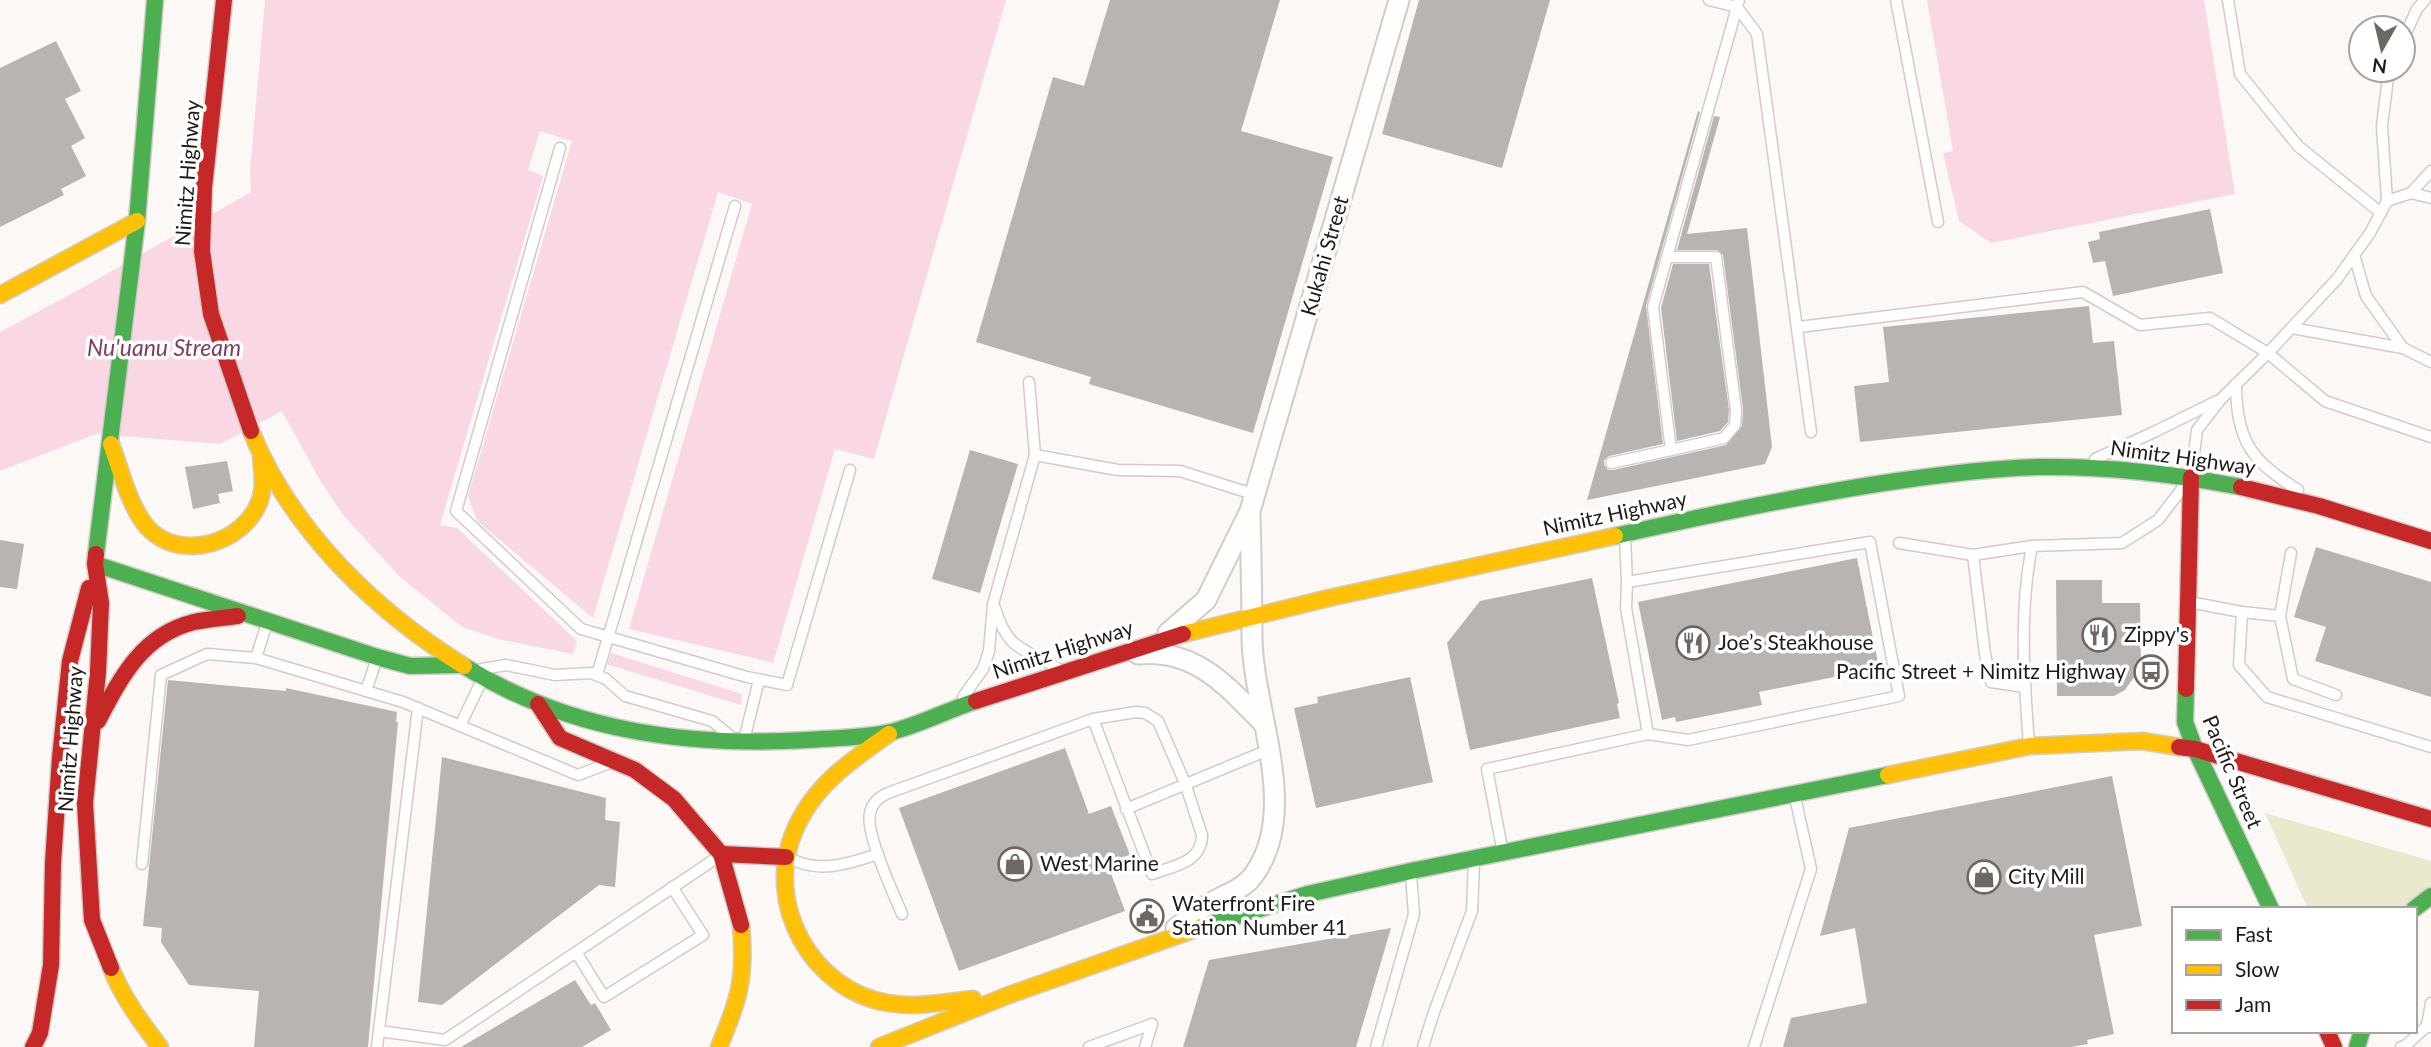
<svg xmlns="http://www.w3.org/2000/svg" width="2431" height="1047" font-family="Lato,sans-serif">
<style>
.green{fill:#e8e9cd}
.water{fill:#fad7e5}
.pier{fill:#fbf8f6}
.building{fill:#b7b4b1}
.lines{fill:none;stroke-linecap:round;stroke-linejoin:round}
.lane-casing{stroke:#d1ccc9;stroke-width:13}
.street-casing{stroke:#d1ccc9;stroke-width:23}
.fast-casing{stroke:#d1ccc9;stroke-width:19}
.slow-casing{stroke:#d1ccc9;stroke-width:19}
.jam-casing{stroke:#d1ccc9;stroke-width:19}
.lane{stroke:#fefefe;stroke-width:10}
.street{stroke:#fefefe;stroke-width:19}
.fast{stroke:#4caf50;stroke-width:16}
.slow{stroke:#ffc107;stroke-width:16}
.jam{stroke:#c62828;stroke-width:16}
.labels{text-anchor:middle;stroke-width:7;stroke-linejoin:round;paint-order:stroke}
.street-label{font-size:21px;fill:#201a16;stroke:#fff}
.poi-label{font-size:21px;fill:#201a16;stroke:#fff;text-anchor:start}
.water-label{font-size:23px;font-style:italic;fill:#823b5e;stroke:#fff}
</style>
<rect width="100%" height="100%" fill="#fbf8f6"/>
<polygon class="green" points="2265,813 2431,861 2431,887 2406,909 2308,909"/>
<g class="water">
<polygon points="265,0 1006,0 874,459 835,449 773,663 754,658 742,694 741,705 573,654 498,639 462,627 399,576 344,516 321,482 282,411 220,444 96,434 0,471 0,332 73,293 251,192 250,171"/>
<polygon points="1927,0 2204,0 2235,194 1991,243 1959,221 1943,153 1953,151"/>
</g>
<polygon class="pier" points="540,131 572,141 468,496 477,521 593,618 718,192 752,204 629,629 754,658 742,694 611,653 607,665 573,654 577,641 457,528 440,525 543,176 528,170"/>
<g class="building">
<polygon points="1110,0 1280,0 1241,131 1333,157 1253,433 1089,384 1091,377 976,342 1053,77 1084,86"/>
<polygon points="1419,0 1550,0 1502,168 1382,134"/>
<polygon points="56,41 81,91 65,99 85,138 71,146 86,176 61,189 64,195 0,227 0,68"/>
<polygon points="1698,111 1700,112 1646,306 1663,444 1609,456 1604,460 1604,465 1608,470 1613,470 1726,445 1742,426 1743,409 1723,255 1717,250 1677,250 1714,116 1720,117 1687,234 1747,228 1772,447 1765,464 1587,500"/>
<polygon points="2210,209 2223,273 2113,296 2105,261 2093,263 2088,242 2100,239 2099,232"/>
<polygon points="1673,264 1709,264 1729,410 1728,422 1720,431 1677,441 1661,308"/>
<polygon points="2089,306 2093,343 2114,341 2122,415 1860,442 1854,386 1889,382 1883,327"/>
<polygon points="970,450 1018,464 980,593 932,579"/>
<polygon points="227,461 233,491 218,494 220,503 193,509 185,467"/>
<polygon points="0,540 24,544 17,589 0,587"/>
<polygon points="2316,547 2431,582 2431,697 2315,661 2326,627 2294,617"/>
<polygon points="1857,558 1879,668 1759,692 1762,705 1676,722 1675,717 1662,720 1638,602"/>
<polygon points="1592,578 1619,703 1617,704 1620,718 1470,750 1447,643 1480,601"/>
<polygon points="2056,580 2102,580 2102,603 2140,603 2141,667 2125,690 2114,696 2057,696"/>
<polygon points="1410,677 1433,782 1316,808 1294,708 1318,703 1317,697"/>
<polygon points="168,680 286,691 286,688 397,712 396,722 398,722 368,1047 254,1047 259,991 189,985 161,942 162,928 143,926"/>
<polygon points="1065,748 1089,814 1111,806 1130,855 1107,863 1125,911 959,971 899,808"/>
<polygon points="442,757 606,798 605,820 620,822 615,887 599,885 442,1005 418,1002"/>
<polygon points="2112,776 2142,926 2094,935 2114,1034 2087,1040 2088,1044 2071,1047 1783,1047 1791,1018 1867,1003 1855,928 1820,936 1849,828"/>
<polygon points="1391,928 1356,1047 1183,1047 1209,960"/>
<polygon points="575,980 591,1005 595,1003 611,1030 582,1047 461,1047"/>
</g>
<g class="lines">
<defs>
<g id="lane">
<polyline points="1709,0 1737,7 1757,34 1811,432"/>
<polyline points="1896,0 1938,222"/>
<polyline points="2228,0 2240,74 2298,146 2381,213"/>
<polyline points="2403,39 2417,9 2425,0"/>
<polyline points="560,148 456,511 581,629 747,677 787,685 850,470"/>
<polyline points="2411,193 2431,171"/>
<polyline points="2387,201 2382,126 2389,70"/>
<polyline points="2354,255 2366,296 2403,348"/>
<polyline points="1667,257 1716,257 1736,410 1735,425 1724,438 1671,450 1653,307 1737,7 1739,0"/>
<polyline points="1799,327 2083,292 2140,325 2210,318 2268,353 2325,401 2431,437"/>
<polyline points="2292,328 2403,348 2431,362"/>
<path d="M2236,384C2236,440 2251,461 2298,490"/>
<polyline points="1035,455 1118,470 1180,471 1256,495"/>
<polyline points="2095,459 2154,432 2217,401"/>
<polyline points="1611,463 1671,450"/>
<polyline points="1625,537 1627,582"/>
<polygon points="1870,542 1899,696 1688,740 1648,734 1626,608 1627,582"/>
<polyline points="1899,543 1973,555 2032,546 2122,543 2158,520 2191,477 2197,430 2221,399 2268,353 2337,279 2370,233 2387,201 2411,193 2431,198"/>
<polyline points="1973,555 1985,654 1991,682 2025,687"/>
<polyline points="2189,602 2242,612 2280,616 2291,553"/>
<path d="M995,608C1007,649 1022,648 1056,667"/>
<polyline points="2242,612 2239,665 2267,697 2431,747"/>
<polyline points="2280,616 2293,679 2336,695"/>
<polyline points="256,658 266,626"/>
<polyline points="482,669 506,665 555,675 591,673 606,679 625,696 712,721 729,735"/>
<polyline points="597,675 735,206"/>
<polyline points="366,691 376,661"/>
<polyline points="963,697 983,669 989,651 993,604 1035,455 1029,382"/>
<polyline points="460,726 481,682"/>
<polyline points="744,740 759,680"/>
<path d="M2029,745C2024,679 2019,611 2032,546"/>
<polyline points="1126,809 1268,750"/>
<polyline points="1502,848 1487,769 1648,734"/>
<path d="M791,859C821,874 849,863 878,854"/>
<polyline points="142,864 161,675 207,654 256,658 403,702 578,775 607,764"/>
<path d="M902,914C893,892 865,833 870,813C872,803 879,797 888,793L1093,719L1136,712L1145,713L1158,721L1185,783L1202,835C1202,863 1173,866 1152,874L1093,719"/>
<polyline points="576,952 604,997 703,935 672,887"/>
<polyline points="2430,1027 2427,1026 2431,1003"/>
<polyline points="379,1031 445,1040 718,857"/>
<polyline points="377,1047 418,708"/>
<polyline points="1089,1047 1152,1024"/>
<polyline points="1145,1047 1152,1024"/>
<polyline points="1376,1047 1414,914 1411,875"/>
<polyline points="1423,1047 1434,1012 1472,911 1474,862"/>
<polyline points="1754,1047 1811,869 1795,797"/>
<polyline points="2401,1047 2405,1046 2427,1026"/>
</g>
<g id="street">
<polyline points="1168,633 1206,600 1250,511 1399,0"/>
<path d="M1138,654C1195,648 1227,686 1263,723"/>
<path d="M1176,928C1188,920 1199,910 1211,903C1227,893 1244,890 1255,873C1300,808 1253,711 1252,638C1252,597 1251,556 1250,515"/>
</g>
<g id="fast">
<path d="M1615,536C1708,515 1802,495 1897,481C1944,474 1992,468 2040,467C2108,466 2175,474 2241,487"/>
<polyline points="96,554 137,221 155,0"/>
<polyline points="95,564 377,657 410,666 458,665"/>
<path d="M464,666C569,731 686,747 807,740C835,738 864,738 891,732C919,725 948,710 976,701"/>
<polyline points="2186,689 2185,722 2195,749 2271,909"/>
<polyline points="2414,909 2431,896"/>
<polyline points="1199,928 1308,894 1411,871 1888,775"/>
<polyline points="2357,1047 2362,1031"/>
</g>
<g id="slow">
<polyline points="0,295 137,221"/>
<path d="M251,431C291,530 375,611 464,666"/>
<path d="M111,444C121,470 129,507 148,528C181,563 245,543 260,500C265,486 262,471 261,457"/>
<polyline points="1183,634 1329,598 1615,536"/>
<path d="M889,734C850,761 813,786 794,832C764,903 811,990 888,1003C916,1008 945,1002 973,999"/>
<polyline points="1888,775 2030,746 2142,741 2179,747"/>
<path d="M111,968C123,998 141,1022 160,1047"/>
<path d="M719,1047C739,1000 746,977 741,925"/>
<polyline points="879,1047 1009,995 1199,928"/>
</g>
<g id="jam">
<polyline points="224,0 204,188 202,251 211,314 251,431"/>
<polyline points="2241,487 2319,506 2431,541"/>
<polyline points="96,554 95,564 101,603 98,672 85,803 92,920 111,968"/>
<polyline points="2186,689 2191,477"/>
<polyline points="976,701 1183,634"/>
<polyline points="538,704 560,738 635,770 674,799 721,854 741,925"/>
<path d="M98,721C121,677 142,635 194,622C208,619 223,618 238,616"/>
<polyline points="2179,747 2195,749 2431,819"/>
<polyline points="721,854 786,857"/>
<polyline points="2327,1031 2334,1047"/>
<polyline points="33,1047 40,1033 51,965 53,863 60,758 70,661 89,588"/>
</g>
</defs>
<use href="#lane" class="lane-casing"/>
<use href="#street" class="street-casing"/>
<use href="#fast" class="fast-casing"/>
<use href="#slow" class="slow-casing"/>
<use href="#jam" class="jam-casing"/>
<use href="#lane" class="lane"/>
<use href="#street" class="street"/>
<use href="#fast" class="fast"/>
<use href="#slow" class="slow"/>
<use href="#jam" class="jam"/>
</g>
<defs>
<symbol id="restaurant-ring" viewBox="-11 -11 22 22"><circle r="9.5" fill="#fff" stroke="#6d6864" stroke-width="1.5"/><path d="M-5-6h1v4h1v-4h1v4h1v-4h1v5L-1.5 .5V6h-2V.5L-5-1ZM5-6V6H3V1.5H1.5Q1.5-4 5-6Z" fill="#6d6864"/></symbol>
<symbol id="bus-ring" viewBox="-11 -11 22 22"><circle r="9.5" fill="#fff" stroke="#6d6864" stroke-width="1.5"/><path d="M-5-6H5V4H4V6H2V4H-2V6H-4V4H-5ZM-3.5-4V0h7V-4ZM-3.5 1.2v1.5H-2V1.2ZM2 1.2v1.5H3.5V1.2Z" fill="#6d6864"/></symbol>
<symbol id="shop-ring" viewBox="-11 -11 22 22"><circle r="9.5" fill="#fff" stroke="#6d6864" stroke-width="1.5"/><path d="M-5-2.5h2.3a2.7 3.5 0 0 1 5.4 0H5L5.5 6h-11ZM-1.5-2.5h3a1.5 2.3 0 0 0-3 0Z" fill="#6d6864"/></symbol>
<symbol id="civic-ring" viewBox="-11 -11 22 22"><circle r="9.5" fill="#fff" stroke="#6d6864" stroke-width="1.5"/><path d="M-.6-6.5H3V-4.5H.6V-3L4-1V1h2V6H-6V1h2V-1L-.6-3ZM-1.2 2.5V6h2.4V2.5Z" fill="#6d6864"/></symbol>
</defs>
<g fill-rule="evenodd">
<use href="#restaurant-ring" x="2080" y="616" width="38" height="38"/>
<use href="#restaurant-ring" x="1674" y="624" width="38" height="38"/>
<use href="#bus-ring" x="2132" y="653" width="38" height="38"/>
<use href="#shop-ring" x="996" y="845" width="38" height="38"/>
<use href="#shop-ring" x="1965" y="858" width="38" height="38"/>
<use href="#civic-ring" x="1128" y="897" width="38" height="38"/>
</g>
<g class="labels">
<g class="street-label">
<text transform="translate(188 173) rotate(-86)" y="7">Nimitz Highway</text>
<text transform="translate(1325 256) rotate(-74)" y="7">Kukahi Street</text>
<text transform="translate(2183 458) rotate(8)" y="7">Nimitz Highway</text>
<text transform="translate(1615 514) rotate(-12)" y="7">Nimitz Highway</text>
<text transform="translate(1063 650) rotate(-18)" y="7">Nimitz Highway</text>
<text transform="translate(71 739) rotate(-86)" y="7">Nimitz Highway</text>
<text transform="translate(2232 772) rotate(67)" y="7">Pacific Street</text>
</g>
<g class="poi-label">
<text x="2124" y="642">Zippy's</text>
<text x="1718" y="650">Joe’s Steakhouse</text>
<text x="2126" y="679" text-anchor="end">Pacific Street + Nimitz Highway</text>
<text x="1040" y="871">West Marine</text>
<text x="2008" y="884">City Mill</text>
<text x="1172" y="911">Waterfront Fire<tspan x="1172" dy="24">Station Number 41</tspan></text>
</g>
<g class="water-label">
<text x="164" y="356">Nu'uanu Stream</text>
</g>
</g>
<rect x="2172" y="907" width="245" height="126" fill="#ffffff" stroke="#a6a3a2" stroke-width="2"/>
<rect x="2186" y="930" width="35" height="10" fill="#4caf50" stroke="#a6a3a2" stroke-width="2"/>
<text x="2235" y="942" font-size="21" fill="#201a16">Fast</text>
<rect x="2186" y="965" width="35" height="10" fill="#ffc107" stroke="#a6a3a2" stroke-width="2"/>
<text x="2235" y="977" font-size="21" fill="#201a16">Slow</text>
<rect x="2186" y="1000" width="35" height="10" fill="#c62828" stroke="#a6a3a2" stroke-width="2"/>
<text x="2235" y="1012" font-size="21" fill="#201a16">Jam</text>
<g transform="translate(2382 49) rotate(188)"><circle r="33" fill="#ffffff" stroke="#a6a3a2" stroke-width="2"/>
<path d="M0-5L12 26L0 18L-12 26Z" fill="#6d6864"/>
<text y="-10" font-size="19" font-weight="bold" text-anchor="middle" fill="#201a16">N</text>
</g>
</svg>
